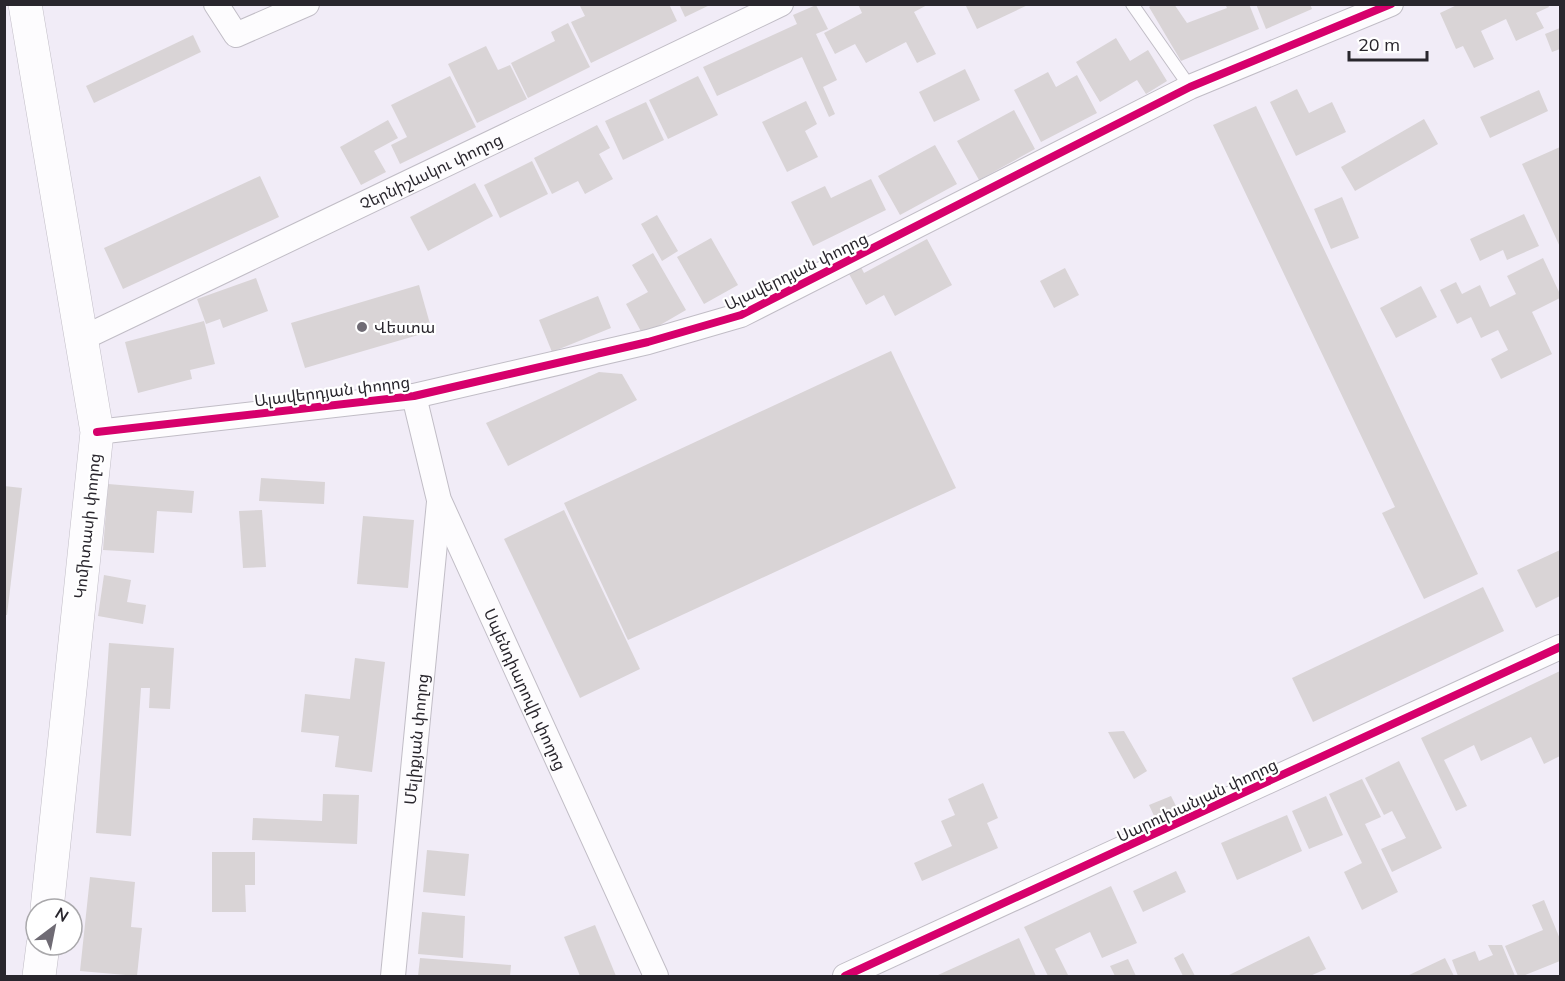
<svg xmlns="http://www.w3.org/2000/svg" width="1565" height="981" font-family="Mulish,'Noto Sans Armenian',sans-serif">
<style>
.building{fill:#d9d4d6}
.lines{fill:none;stroke-linecap:round;stroke-linejoin:round}
.lane-casing{stroke:#c1bdc6;stroke-width:14}
.street-casing{stroke:#c1bdc6;stroke-width:26}
.secondary-casing{stroke:#c1bdc6;stroke-width:34}
.lane{stroke:#fdfcfe;stroke-width:12}
.street{stroke:#fdfcfe;stroke-width:24}
.secondary{stroke:#fdfcfe;stroke-width:33}
.cycleway-casing{stroke:#fff;stroke-width:11}
.cycleway{stroke:#d6006c;stroke-width:8}
.poi-dot{fill:#6f6b74;stroke:#fff;stroke-width:2}
.labels{text-anchor:middle;stroke-width:4.5;stroke-linejoin:round;paint-order:stroke}
.street-label{font-size:16px;fill:#29262d;stroke:#fff}
.poi-label{font-size:16px;fill:#29262d;stroke:#fff;text-anchor:start}
</style>
<rect width="100%" height="100%" fill="#f1ecf7"/>
<g class="building">
<polygon points="579,4 669,4 677,21 591,63 571,22 585,16"/>
<polygon points="679,4 712,4 685,17"/>
<polygon points="858,4 929,4 914,12 936,54 917,63 906,42 866,63 855,44 835,54 824,33 862,13"/>
<polygon points="965,4 1030,4 977,29"/>
<polygon points="1153,4 1174,4 1187,23 1227,8 1225,4 1249,4 1259,29 1181,61 1149,7"/>
<polygon points="1256,4 1310,4 1312,9 1266,29"/>
<polygon points="1459,4 1548,4 1549,7 1536,13 1544,28 1516,41 1506,19 1481,31 1494,59 1474,68 1463,46 1456,49 1440,13"/>
<polygon points="816,5 828,29 816,34 837,80 823,87 835,114 829,117 802,57 717,96 703,67 797,24 793,15"/>
<polygon points="568,23 590,67 528,98 511,63 555,41 551,32"/>
<polygon points="1560,28 1560,49 1552,52 1545,34"/>
<polygon points="193,35 201,52 94,103 86,86"/>
<polygon points="1116,38 1130,61 1148,50 1167,81 1146,94 1137,80 1100,102 1076,62"/>
<polygon points="486,46 498,70 510,65 527,99 477,123 448,64"/>
<polygon points="965,69 980,100 934,122 919,92"/>
<polygon points="1048,72 1056,87 1077,75 1097,113 1041,142 1014,90"/>
<polygon points="450,76 476,127 400,164 391,145 407,137 391,105"/>
<polygon points="698,76 718,115 668,139 649,100"/>
<polygon points="1297,89 1309,113 1332,102 1346,132 1296,156 1270,102"/>
<polygon points="1539,90 1548,111 1490,138 1480,117"/>
<polygon points="806,101 817,124 805,131 818,157 787,172 762,122"/>
<polygon points="646,102 664,140 623,160 605,121"/>
<polygon points="1256,106 1478,574 1424,599 1382,513 1395,507 1213,125"/>
<polygon points="1014,110 1035,149 979,180 957,141"/>
<polygon points="1424,119 1438,144 1355,191 1341,167"/>
<polygon points="388,120 398,138 374,151 386,172 361,185 340,147"/>
<polygon points="597,125 610,148 599,154 613,179 585,194 578,181 552,194 534,158"/>
<polygon points="935,145 957,184 900,215 878,176"/>
<polygon points="1560,147 1560,247 1522,164"/>
<polygon points="532,161 548,194 500,218 484,185"/>
<polygon points="260,176 279,217 123,289 104,248"/>
<polygon points="871,179 886,210 813,246 791,202 825,186 831,198"/>
<polygon points="475,183 493,216 428,251 410,217"/>
<polygon points="1342,197 1359,238 1331,249 1314,209"/>
<polygon points="1524,214 1539,246 1507,260 1503,250 1480,261 1470,239"/>
<polygon points="657,215 678,251 662,261 641,224"/>
<polygon points="711,238 738,285 704,304 677,257"/>
<polygon points="927,239 952,285 895,316 884,295 866,305 848,272 860,265 864,273"/>
<polygon points="653,253 686,310 643,335 626,304 648,292 632,265"/>
<polygon points="1543,258 1560,294 1560,298 1532,312 1552,354 1501,379 1491,359 1508,350 1498,330 1481,338 1471,317 1457,324 1440,290 1456,282 1462,294 1480,285 1490,307 1516,294 1507,276"/>
<polygon points="1065,268 1079,295 1054,308 1040,281"/>
<polygon points="256,278 268,311 223,328 220,319 206,324 197,299"/>
<polygon points="419,285 432,331 305,368 291,323"/>
<polygon points="1421,286 1437,317 1396,338 1380,308"/>
<polygon points="598,296 611,328 552,352 539,320"/>
<polygon points="204,321 215,364 190,370 192,379 138,393 125,342"/>
<polygon points="891,351 956,488 628,640 564,503"/>
<polygon points="599,372 622,374 637,400 508,466 486,423"/>
<polygon points="261,478 325,482 324,504 259,501"/>
<polygon points="108,484 194,491 192,513 157,511 154,553 103,550"/>
<polygon points="4,486 22,488 7,615 4,615"/>
<polygon points="262,510 266,567 243,568 239,511"/>
<polygon points="564,510 640,669 580,698 504,539"/>
<polygon points="363,516 414,520 408,588 357,584"/>
<polygon points="1560,550 1560,596 1536,608 1517,570"/>
<polygon points="104,575 131,580 127,602 146,605 143,624 98,616"/>
<polygon points="1483,587 1504,631 1313,722 1292,678"/>
<polygon points="109,643 174,648 170,709 149,708 150,688 141,688 131,836 96,833"/>
<polygon points="355,658 385,662 372,772 335,767 339,736 301,732 305,694 350,699"/>
<polygon points="1560,671 1560,756 1544,764 1531,737 1481,761 1474,745 1444,760 1467,806 1456,811 1421,738"/>
<polygon points="1124,731 1147,771 1134,779 1108,732"/>
<polygon points="1399,761 1442,848 1392,872 1381,849 1406,838 1392,811 1384,815 1365,778"/>
<polygon points="1362,779 1381,817 1365,824 1398,892 1362,910 1344,872 1362,863 1329,794"/>
<polygon points="983,783 998,818 987,823 998,848 922,881 914,863 952,846 941,821 955,815 948,799"/>
<polygon points="323,794 359,795 357,844 252,840 253,818 322,821"/>
<polygon points="1171,796 1177,808 1155,818 1149,805"/>
<polygon points="1326,796 1343,835 1309,849 1292,811"/>
<polygon points="1287,815 1302,851 1237,880 1221,843"/>
<polygon points="427,850 469,854 465,896 423,892"/>
<polygon points="212,852 255,852 255,885 245,885 246,912 212,912"/>
<polygon points="1176,871 1186,892 1143,912 1133,891"/>
<polygon points="90,877 135,882 131,927 142,928 137,976 80,971"/>
<polygon points="1111,886 1137,943 1102,958 1090,932 1055,949 1068,975 1048,976 1024,927"/>
<polygon points="1544,900 1560,939 1560,961 1523,976 1518,976 1505,946 1543,930 1532,905"/>
<polygon points="422,912 465,916 463,958 418,954"/>
<polygon points="595,925 616,976 580,976 564,937"/>
<polygon points="1309,936 1326,969 1310,976 1227,976"/>
<polygon points="1019,938 1036,976 938,976 938,975"/>
<polygon points="1488,945 1502,945 1515,976 1458,976 1452,960 1475,951 1479,961 1493,955"/>
<polygon points="1183,953 1195,976 1183,976 1174,958"/>
<polygon points="420,958 511,965 510,976 418,976"/>
<polygon points="1445,958 1454,976 1407,976"/>
<polygon points="1128,959 1136,976 1115,976 1110,966"/>
</g>
<g class="lines">
<defs>
<polyline id="lane" points="1132,4 1190,87"/>
<g id="street">
<polyline points="216,4 236,35 307,4"/>
<path id="s1" d="M81,339L781,4"/>
<path id="s2" d="M414,396L439,500L656,976"/>
<polyline points="97,432 414,396 648,342 741,315 1190,87 1391,4"/>
<path id="s3" d="M393,976L439,502"/>
<polyline points="845,976 1560,647"/>
</g>
<g id="secondary">
<polyline points="25,4 97,432 47,909"/>
<polyline points="39,976 43,945"/>
</g>
</defs>
<use href="#lane" class="lane-casing"/>
<use href="#street" class="street-casing"/>
<use href="#secondary" class="secondary-casing"/>
<use href="#lane" class="lane"/>
<use href="#street" class="street"/>
<use href="#secondary" class="secondary"/>
<defs>
<g id="cycleway">
<polyline points="97,432 414,396 648,342 741,315 1190,87 1391,4"/>
<polyline points="845,976 1560,647"/>
</g>
</defs>
<use href="#cycleway" class="cycleway-casing"/>
<use href="#cycleway" class="cycleway"/>
</g>
<circle class="poi-dot" cx="362" cy="327" r="6"/>
<g class="labels">
<g class="street-label">
<text dy="6" stroke="none"><textPath href="#s1" startOffset="388">Չերնիշևսկու փողոց</textPath></text>
<text transform="translate(796 271) rotate(-26)" y="6">Ալավերդյան փողոց</text>
<text transform="translate(332 391) rotate(-7)" y="6">Ալավերդյան փողոց</text>
<text transform="translate(87 526) rotate(-84)" y="6">Կոմիտասի փողոց</text>
<text dy="6" stroke="none"><textPath href="#s2" startOffset="315">Սպենդիարովի փողոց</textPath></text>
<text dy="6" stroke="none"><textPath href="#s3" startOffset="238">Մելիքյան փողոց</textPath></text>
<text transform="translate(1197 800) rotate(-25)" y="6">Սարուխանյան փողոց</text>
</g>
<g class="poi-label">
<text x="374" y="333">Վեստա</text>
</g>
</g>
<rect width="1565" height="981" fill="none" stroke="#29262d" stroke-width="12"/>
<g transform="translate(54 927) rotate(32)"><circle r="28" fill="#ffffff" stroke="#a9a8ab" stroke-width="1.5"/>
<path d="M0-4.5L10 22L0 15L-10 22Z" fill="#6f6b74"/>
<text y="-9" font-size="16" font-weight="bold" text-anchor="middle" fill="#29262d">N</text>
</g>
<path d="M1349 51v9h78v-9" fill="none" stroke="#29262d" stroke-width="3"/>
<text x="1358" y="51" font-size="18" fill="#29262d" stroke="#ffffff" stroke-width="4.5" paint-order="stroke">20 m</text>
</svg>
